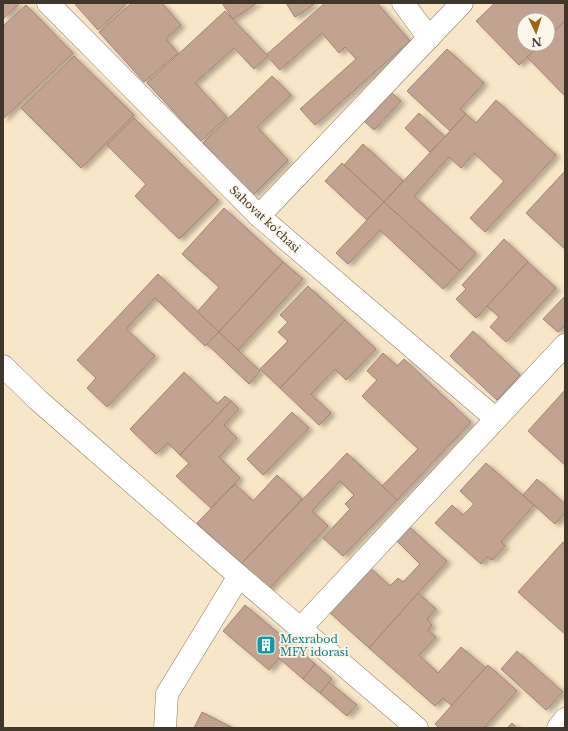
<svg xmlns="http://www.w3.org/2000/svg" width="568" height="731" font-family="'Libre Baskerville',serif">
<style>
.building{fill:#c2a291;stroke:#a28473;filter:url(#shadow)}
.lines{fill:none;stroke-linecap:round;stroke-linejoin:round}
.minor-casing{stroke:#8a7a5f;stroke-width:23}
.minor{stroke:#fff;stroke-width:22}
.labels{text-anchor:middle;stroke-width:3.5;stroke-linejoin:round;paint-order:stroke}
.street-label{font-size:11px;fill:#3f372c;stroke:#fcf5e9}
.culture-label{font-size:11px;fill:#0d838f;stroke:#fcf5e9;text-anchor:start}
</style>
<defs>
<filter id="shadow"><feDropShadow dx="4.5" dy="2.5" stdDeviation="2" flood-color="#0004"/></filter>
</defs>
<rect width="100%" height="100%" fill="#f8e6c8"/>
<g class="building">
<polygon points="3,3 20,3 3,19"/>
<polygon points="74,3 127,3 98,30"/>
<polygon points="132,3 162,3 181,25 166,39 178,53 144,82 99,32"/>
<polygon points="222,3 257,3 233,19"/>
<polygon points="286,3 316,3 295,17"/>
<polygon points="325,3 377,3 410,41 315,125 300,109 356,59 345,47 339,53 322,33 280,70 266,55"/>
<polygon points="495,3 565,3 565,21 548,37 548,20 524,20 524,44 541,44 519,65 476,21"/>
<polygon points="26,5 73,53 3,119 3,26"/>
<polygon points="225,11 268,56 254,69 234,48 195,83 227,117 201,141 147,83"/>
<polygon points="565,21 565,96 527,57 541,44 548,44 548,37"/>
<polygon points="447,49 484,83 460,109 466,114 450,131 407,91"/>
<polygon points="74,56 134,115 81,168 21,108"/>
<polygon points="272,76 291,95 257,127 288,160 253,195 203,143"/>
<polygon points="391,92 401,101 374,130 364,121"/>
<polygon points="496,100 556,155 485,232 470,218 504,181 474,153 461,168 449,157 414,196 476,253 460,271 384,202 466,114 476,123"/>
<polygon points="419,113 445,137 430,152 405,128"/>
<polygon points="134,118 218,200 179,239 135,196 146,184 107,145"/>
<polygon points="363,144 403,181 384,202 344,165"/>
<polygon points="342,163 384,202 367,220 325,181"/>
<polygon points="565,171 565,249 526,213"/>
<polygon points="384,202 460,271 443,289 380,230 348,264 336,253"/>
<polygon points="224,208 283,262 219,332 197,312 219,287 182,254"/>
<polygon points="504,239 528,262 476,318 456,299 466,289 462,285"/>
<polygon points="283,262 303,279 238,350 219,332"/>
<polygon points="528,262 556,288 506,342 490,327 499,317 487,306"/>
<polygon points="158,274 219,332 205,346 155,298 126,329 155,356 107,407 87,388 96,378 77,360"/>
<polygon points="308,286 345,320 280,388 260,369 288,341 278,332 288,322 280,315"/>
<polygon points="565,296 565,325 558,332 543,319"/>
<polygon points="345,320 376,349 346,380 335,369 311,394 331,413 319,425 280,388"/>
<polygon points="473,331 520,375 497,400 450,356"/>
<polygon points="219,332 260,371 249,384 207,344"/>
<polygon points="383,353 397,366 404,359 471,422 397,500 382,486 418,449 362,396 377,380 367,371"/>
<polygon points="184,372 217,404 225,396 231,401 180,455 168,443 156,454 130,429"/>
<polygon points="565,390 565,465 528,431"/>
<polygon points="231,401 239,409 224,425 237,438 219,457 240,478 211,508 176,476 189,463 180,455"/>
<polygon points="292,412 309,428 263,475 247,459"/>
<polygon points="347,453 397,500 343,556 323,538 350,509 345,504 354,495 340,481 312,511 328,526 268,590 241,564"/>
<polygon points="486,463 534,505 501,542 505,546 492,560 487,557 481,564 435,523 452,505 463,515 474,504 460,491"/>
<polygon points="277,475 302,499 241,564 197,523 235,484 253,501"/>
<polygon points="537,479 565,504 565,513 555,524 523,495"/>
<polygon points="406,524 447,561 369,648 328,611 368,566 390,586 398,578 403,582 420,564 394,538"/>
<polygon points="563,542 565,543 565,634 518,592"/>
<polygon points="418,593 436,609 427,619 432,625 428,630 436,637 419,655 438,673 461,647 486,668 452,706 443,698 435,706 369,648"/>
<polygon points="245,605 315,664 303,679 279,658 269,670 223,631"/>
<polygon points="517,651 563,692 546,710 501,669"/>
<polygon points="315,664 332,679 320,693 303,679"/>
<polygon points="488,665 517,691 484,728 439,728 435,724"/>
<polygon points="329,682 357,705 347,716 320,693"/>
<polygon points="202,712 233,728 194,728"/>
<polygon points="512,723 517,728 507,728"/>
</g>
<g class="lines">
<defs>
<g id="minor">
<polyline points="48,3 259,216 496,419"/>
<polyline points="403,3 429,38"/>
<polyline points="259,216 462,3"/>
<polyline points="3,366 38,400 239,576 417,728"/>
<polyline points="300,629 565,345"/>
<polyline points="165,728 167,694 239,576"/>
<polyline points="558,728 565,719"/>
</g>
</defs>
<use href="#minor" class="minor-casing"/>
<use href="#minor" class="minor"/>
</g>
<defs>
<symbol id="building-square" viewBox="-11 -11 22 22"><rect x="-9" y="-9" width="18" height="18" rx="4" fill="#0f9aa8" stroke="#fcf5e9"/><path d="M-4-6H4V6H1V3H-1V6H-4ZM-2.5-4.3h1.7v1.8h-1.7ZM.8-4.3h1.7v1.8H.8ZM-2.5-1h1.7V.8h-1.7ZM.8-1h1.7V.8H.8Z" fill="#fff"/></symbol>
</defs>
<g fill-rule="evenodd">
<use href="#building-square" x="255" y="634" width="22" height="22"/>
</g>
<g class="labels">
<g class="street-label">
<text transform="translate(265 219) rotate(43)" y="4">Sahovat ko'chasi</text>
</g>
<g class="culture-label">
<text x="280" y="643">Mexrabod<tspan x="280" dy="13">MFY idorasi</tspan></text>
</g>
</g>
<rect width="568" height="731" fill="none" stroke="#3f372c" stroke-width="8"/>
<g transform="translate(536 32) rotate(176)"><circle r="19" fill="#fcf5e9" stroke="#b0a99d"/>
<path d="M0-3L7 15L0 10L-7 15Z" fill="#99651a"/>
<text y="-6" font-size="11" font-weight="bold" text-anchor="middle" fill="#3f372c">N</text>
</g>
</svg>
